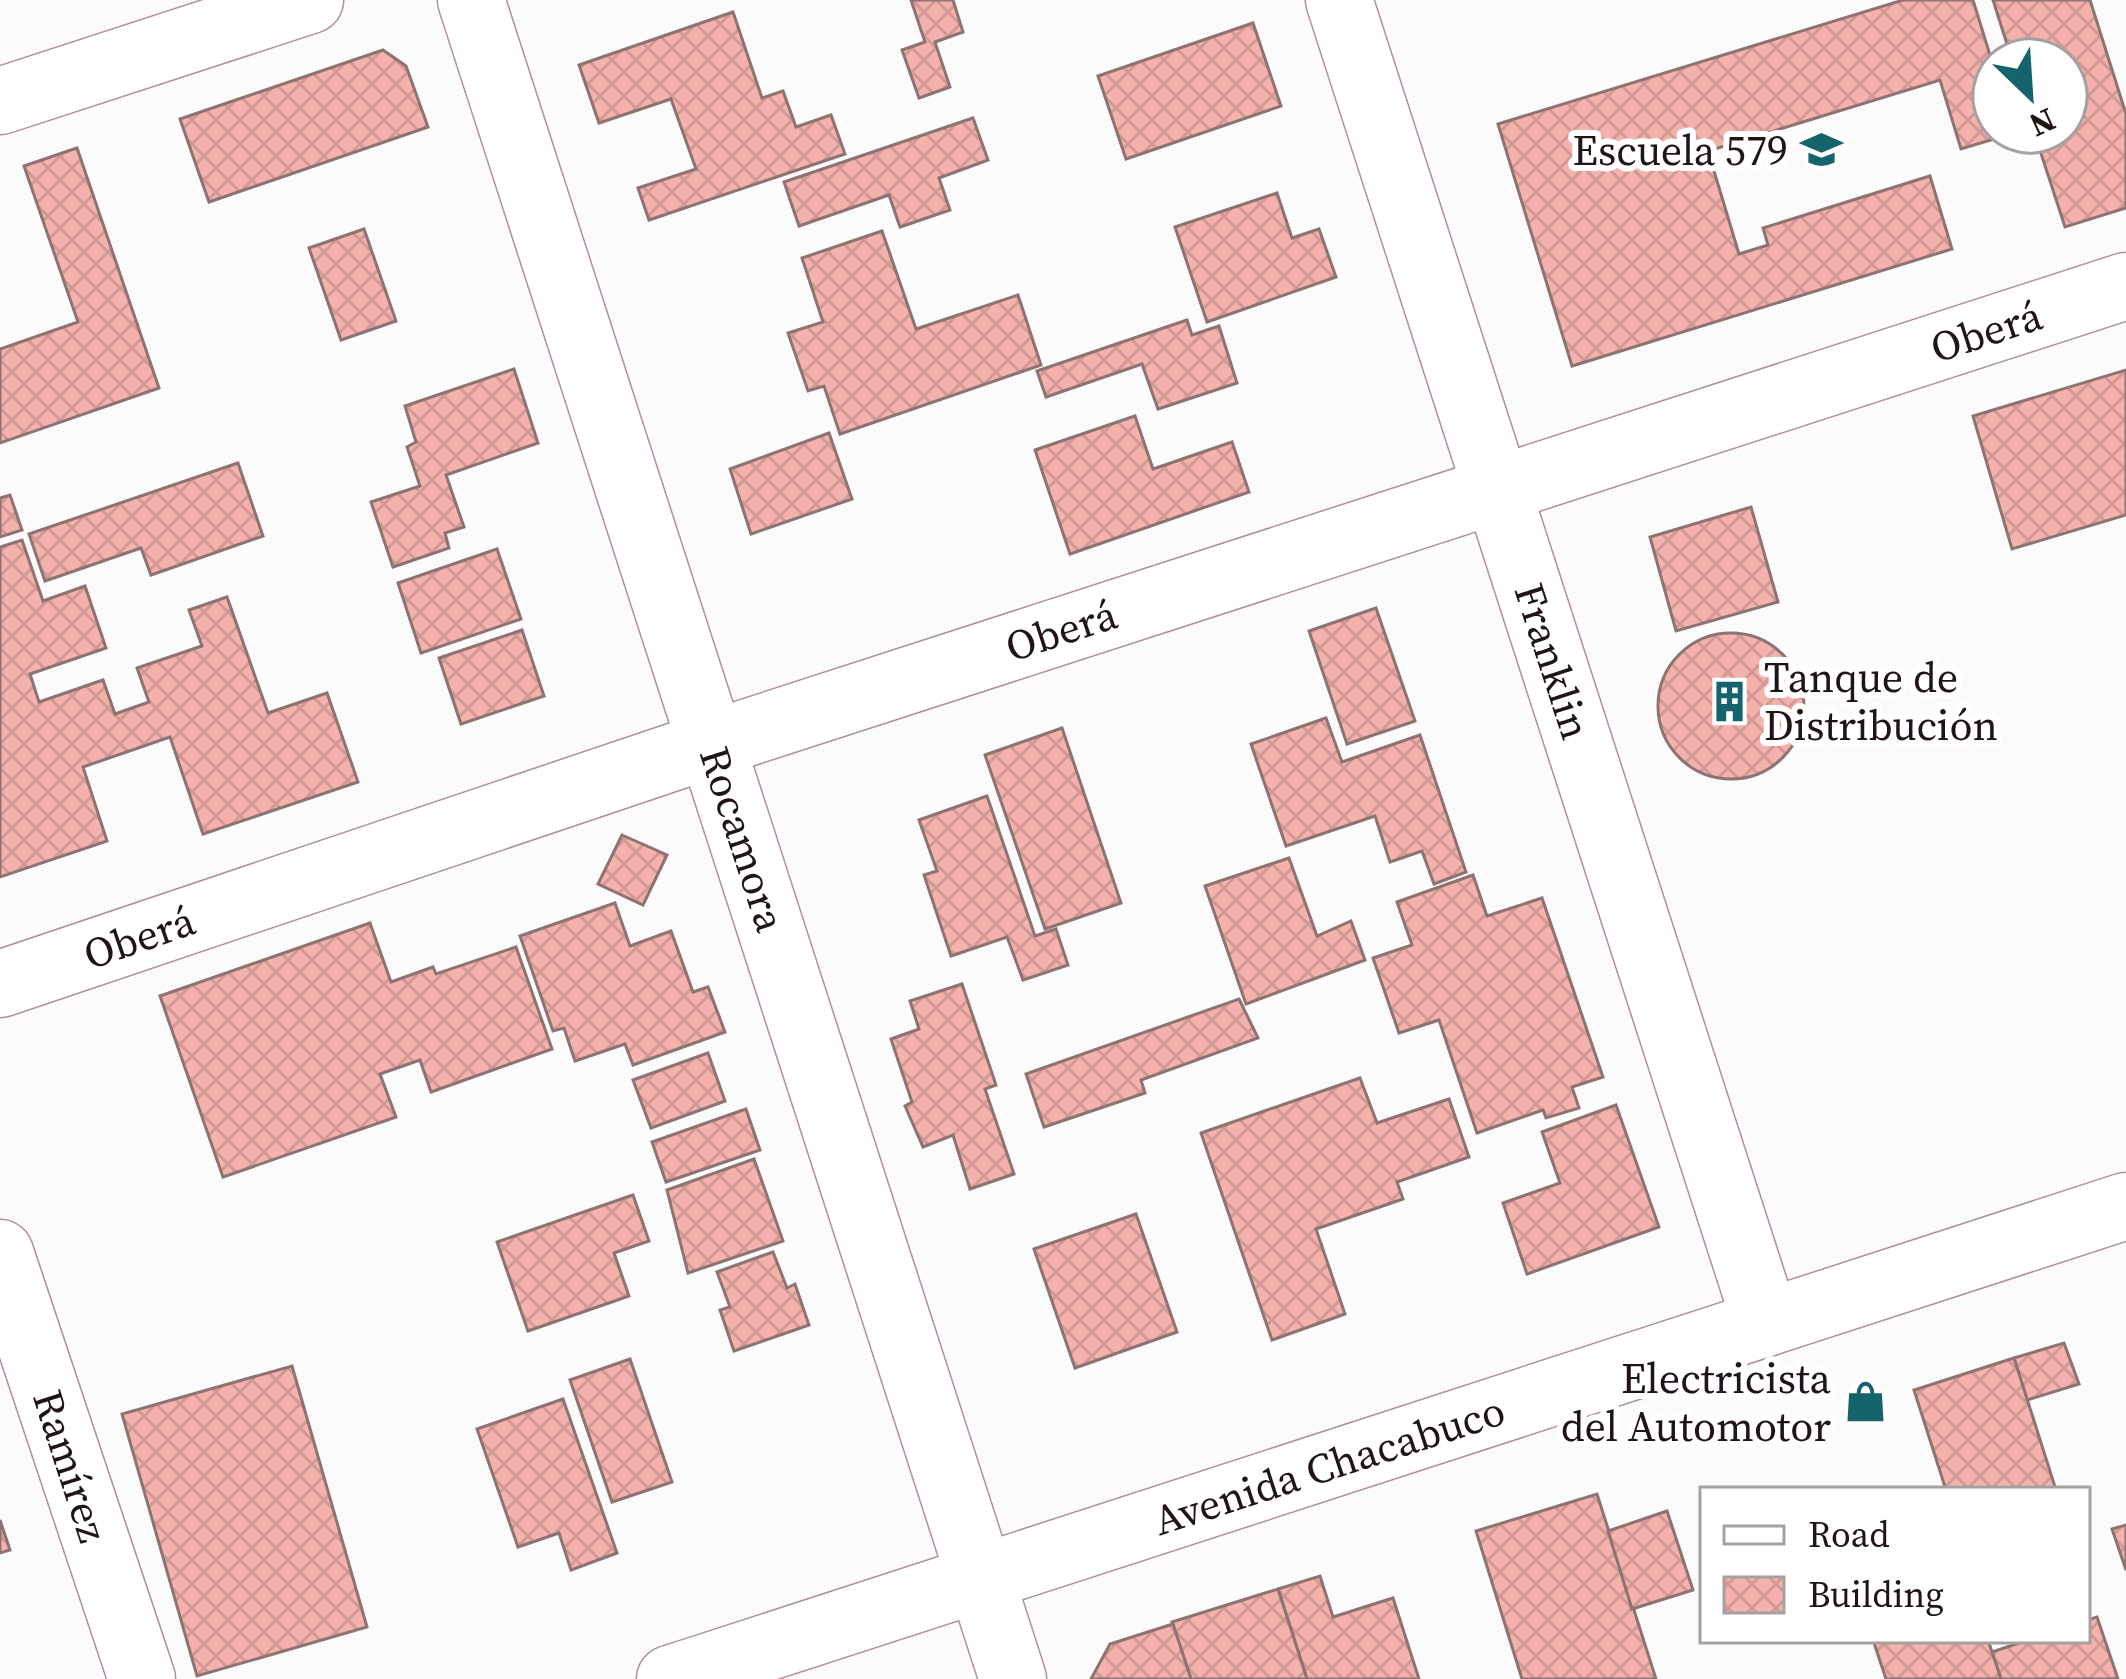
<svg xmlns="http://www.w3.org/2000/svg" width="2126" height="1679" font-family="'Source Serif 4',serif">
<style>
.building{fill:url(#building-cross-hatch);stroke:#8d7371;stroke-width:3}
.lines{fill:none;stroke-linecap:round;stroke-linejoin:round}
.minor-casing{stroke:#ad9391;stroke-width:69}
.major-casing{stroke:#ad9391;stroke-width:69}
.minor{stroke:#fff;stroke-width:66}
.major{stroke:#fff;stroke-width:66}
.labels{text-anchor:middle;stroke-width:12;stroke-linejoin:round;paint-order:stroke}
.poi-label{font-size:42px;fill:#1e1514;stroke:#fff;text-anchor:end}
.street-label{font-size:42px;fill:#1e1514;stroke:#fff}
</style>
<defs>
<pattern id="building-cross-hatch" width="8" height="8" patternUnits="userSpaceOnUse" patternTransform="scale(3)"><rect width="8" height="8" fill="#f5b2ad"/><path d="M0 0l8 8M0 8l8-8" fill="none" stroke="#d29894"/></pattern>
</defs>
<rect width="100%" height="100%" fill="#fbfbfb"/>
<g class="building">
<polygon points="911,0 953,0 963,32 935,42 950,87 919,98 902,50 925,42"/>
<polygon points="1903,0 1973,0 1994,68 1994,132 2014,133 1961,149 1940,80 1708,151 1739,254 1768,245 1763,228 1930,176 1952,249 1572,366 1498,124"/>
<polygon points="1993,0 2090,0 2126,114 2126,208 2065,227 2034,132 2066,132 2066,60 2012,60"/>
<polygon points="733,12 762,98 783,91 796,127 831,115 845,154 649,220 638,188 696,169 671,99 599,123 579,65"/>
<polygon points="1253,23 1281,106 1126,159 1098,76"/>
<polygon points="383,50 406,66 428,127 209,202 180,119"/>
<polygon points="973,118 988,160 939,178 950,210 900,227 889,195 799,226 784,182"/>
<polygon points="77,148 159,388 0,443 0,349 78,322 24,166"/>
<polygon points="1277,193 1292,238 1319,229 1336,277 1207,322 1175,227"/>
<polygon points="364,229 396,321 341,340 309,248"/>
<polygon points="882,231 916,329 1018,295 1041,365 840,434 824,386 808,391 788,333 823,322 802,258"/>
<polygon points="1187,320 1192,335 1219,326 1237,383 1158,409 1142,364 1046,397 1037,371"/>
<polygon points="514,369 538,443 446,475 464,527 445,533 449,548 393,567 371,502 420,486 407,447 416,442 405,406"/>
<polygon points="2126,370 2126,515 2012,549 1973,416"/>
<polygon points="1135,416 1153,469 1232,442 1249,492 1070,554 1035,450"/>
<polygon points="829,433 852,499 751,534 730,469"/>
<polygon points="238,463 263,536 151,575 141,548 45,581 29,534"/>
<polygon points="10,495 22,530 0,537 0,498"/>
<polygon points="1751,507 1778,602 1676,631 1650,537"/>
<polygon points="22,540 43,601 85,586 106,648 30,674 39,702 103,680 115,714 149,702 137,668 202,646 189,610 227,597 268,713 327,693 358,782 203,834 170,737 83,767 107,841 0,877 0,547"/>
<polygon points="497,549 521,619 421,653 398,583"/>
<polygon points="1376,608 1415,721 1347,744 1309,631"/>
<polygon points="522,630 544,696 461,724 439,658"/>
<circle cx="1731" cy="706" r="73"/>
<polygon points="1326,718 1342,762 1420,735 1466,872 1434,884 1422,851 1390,862 1375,816 1286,846 1251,744"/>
<polygon points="1062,728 1121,903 1045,929 985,755"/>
<polygon points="987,796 1035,936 1056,929 1068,965 1023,980 1007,937 951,956 924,875 937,871 919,820"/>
<polygon points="622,835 667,855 643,905 598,884"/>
<polygon points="1289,858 1317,936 1351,921 1365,960 1246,1004 1205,886"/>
<polygon points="1473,875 1487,916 1542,898 1603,1077 1572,1087 1579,1108 1546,1118 1543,1110 1477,1133 1439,1020 1399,1033 1373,958 1412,945 1397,902"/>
<polygon points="615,903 630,946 671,931 693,992 708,987 725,1032 633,1065 625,1044 575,1061 564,1028 553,1031 520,936"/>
<polygon points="370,923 391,982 433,967 436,974 516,947 552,1049 431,1092 420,1060 380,1074 396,1117 223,1177 160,996"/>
<polygon points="962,984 996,1085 985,1089 1014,1174 970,1189 953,1135 923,1147 905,1106 912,1102 891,1039 919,1029 910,1001"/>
<polygon points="1239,999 1258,1038 1141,1080 1145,1093 1044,1127 1026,1074"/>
<polygon points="708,1053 725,1101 651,1128 633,1080"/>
<polygon points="1360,1078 1377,1123 1449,1099 1469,1157 1397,1182 1403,1199 1316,1229 1345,1314 1272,1340 1201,1133"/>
<polygon points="1616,1105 1659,1227 1527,1274 1503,1203 1560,1183 1542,1132"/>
<polygon points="746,1109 760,1150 666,1182 652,1142"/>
<polygon points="754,1159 783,1241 688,1273 667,1190"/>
<polygon points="633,1195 649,1241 614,1253 629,1296 528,1331 497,1242"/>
<polygon points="1136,1214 1177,1332 1075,1368 1034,1249"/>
<polygon points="773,1252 787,1288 795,1284 809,1325 734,1351 720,1310 730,1307 717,1272"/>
<polygon points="2064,1343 2079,1384 2027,1400 2014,1358"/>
<polygon points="2014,1358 2056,1490 1946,1490 1914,1390"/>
<polygon points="630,1359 672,1482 612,1502 570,1380"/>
<polygon points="292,1366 367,1627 197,1676 122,1414"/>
<polygon points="563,1399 617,1553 571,1570 559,1533 518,1547 477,1429"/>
<polygon points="1597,1494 1656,1679 1522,1679 1476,1531"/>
<polygon points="1667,1511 1693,1590 1632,1609 1608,1531"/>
<polygon points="0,1520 10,1550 0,1553"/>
<polygon points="2126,1525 2126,1570 2112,1529"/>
<polygon points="1320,1576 1333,1617 1393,1598 1419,1679 1307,1679 1278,1589"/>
<polygon points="1278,1589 1307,1679 1191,1679 1172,1622"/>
<polygon points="2097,1617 2118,1679 2001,1679 1992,1652 2028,1640 2087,1640 2087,1620"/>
<polygon points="1173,1624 1191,1679 1091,1679 1110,1644"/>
<polygon points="1873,1640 1988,1640 2001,1679 1886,1679"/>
</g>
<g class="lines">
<defs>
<g id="minor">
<polyline points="471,0 1013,1679"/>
<polyline points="1339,0 1766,1323"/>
<polyline points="0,101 310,0"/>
<polyline points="0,984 712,744 2126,286"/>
<polyline points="0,1253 142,1679"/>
</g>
<polyline id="major" points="670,1679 2126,1206"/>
</defs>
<use href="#minor" class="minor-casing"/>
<use href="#major" class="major-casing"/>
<use href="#minor" class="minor"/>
<use href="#major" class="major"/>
</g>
<defs>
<symbol id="school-bare" viewBox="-9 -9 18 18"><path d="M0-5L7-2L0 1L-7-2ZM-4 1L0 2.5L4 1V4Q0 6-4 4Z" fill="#15636b" stroke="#fff" stroke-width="2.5" paint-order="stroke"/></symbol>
<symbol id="building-bare" viewBox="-9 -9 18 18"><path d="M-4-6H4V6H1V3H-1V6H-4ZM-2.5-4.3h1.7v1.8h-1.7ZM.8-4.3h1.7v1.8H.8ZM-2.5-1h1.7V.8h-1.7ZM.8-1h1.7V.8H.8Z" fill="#15636b" stroke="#fff" stroke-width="2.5" paint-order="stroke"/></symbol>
<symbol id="shop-bare" viewBox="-9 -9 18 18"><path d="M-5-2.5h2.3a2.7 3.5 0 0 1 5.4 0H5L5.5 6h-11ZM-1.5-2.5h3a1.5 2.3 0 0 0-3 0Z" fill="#15636b" stroke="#fff" stroke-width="2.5" paint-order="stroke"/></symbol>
</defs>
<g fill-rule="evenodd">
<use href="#school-bare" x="1792" y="120" width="59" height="59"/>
<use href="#building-bare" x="1700" y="672" width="59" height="59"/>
<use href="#shop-bare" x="1836" y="1372" width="59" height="59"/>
</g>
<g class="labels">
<g class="poi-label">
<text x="1788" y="165">Escuela 579</text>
<text x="1764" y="692" text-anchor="start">Tanque de<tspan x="1764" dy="48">Distribución</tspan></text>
<text x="1831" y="1393">Electricista<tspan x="1831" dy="48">del Automotor</tspan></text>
</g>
<g class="street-label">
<text transform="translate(1986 331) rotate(-18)" y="15">Oberá</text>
<text transform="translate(1061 630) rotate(-18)" y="15">Oberá</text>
<text transform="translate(1553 661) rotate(72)" y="15">Franklin</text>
<text transform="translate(743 839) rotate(72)" y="15">Rocamora</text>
<text transform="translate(139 937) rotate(-19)" y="15">Oberá</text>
<text transform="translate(1329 1465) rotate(-18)" y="15">Avenida Chacabuco</text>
<text transform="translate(71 1466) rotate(72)" y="15">Ramírez</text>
</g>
</g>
<rect x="1700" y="1487" width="390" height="156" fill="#ffffff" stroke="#a5a1a1" stroke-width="3"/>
<rect x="1724" y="1526" width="60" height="18" fill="#ffffff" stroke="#a5a1a1" stroke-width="3"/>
<text x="1808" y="1547" font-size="36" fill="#1e1514">Road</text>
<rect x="1724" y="1577" width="60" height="36" fill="url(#building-cross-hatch)" stroke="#a5a1a1" stroke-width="3"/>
<text x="1808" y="1607" font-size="36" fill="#1e1514">Building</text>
<g transform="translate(2030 96) rotate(155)"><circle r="57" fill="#ffffff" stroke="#a5a1a1" stroke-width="3"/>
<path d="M0-9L21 45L0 30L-21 45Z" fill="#15636b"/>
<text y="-18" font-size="33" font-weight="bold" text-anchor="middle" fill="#1e1514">N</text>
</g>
</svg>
